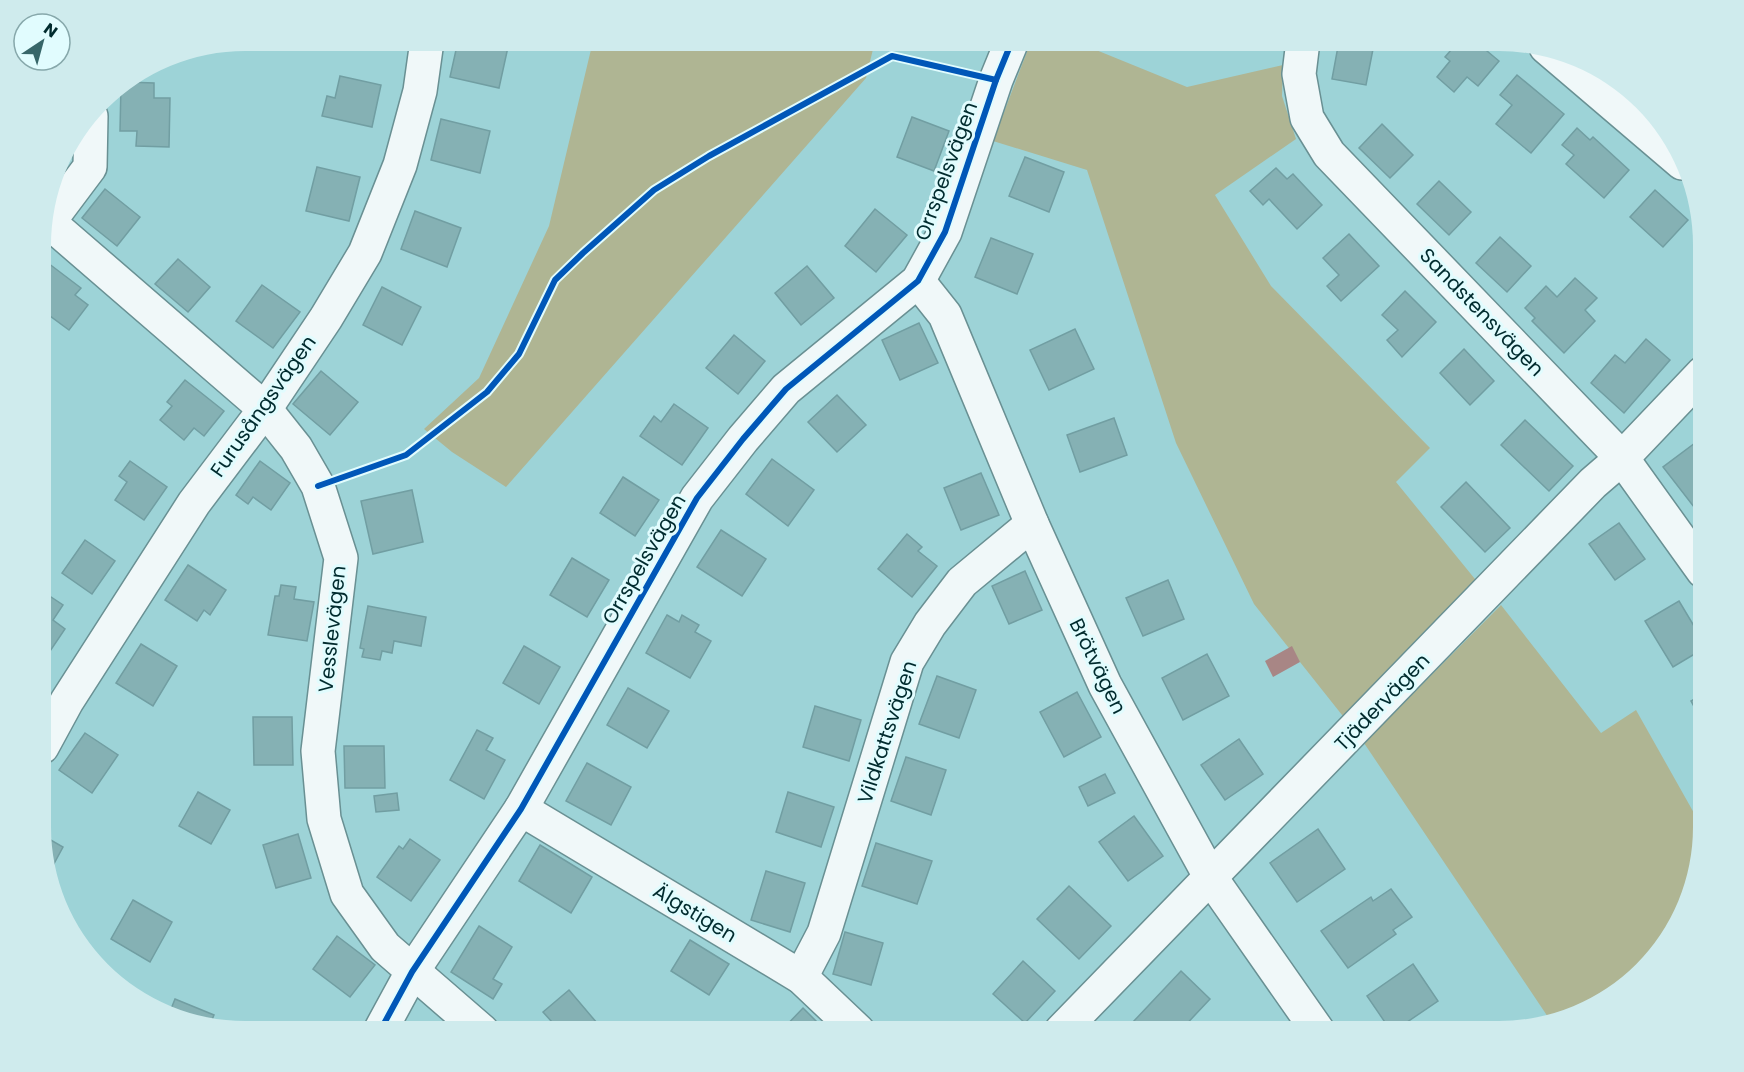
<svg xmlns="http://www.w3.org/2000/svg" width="1744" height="1072" font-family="Poppins,sans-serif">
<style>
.forest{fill:#afb593}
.water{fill:#a88685}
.building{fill:#85b1b4;stroke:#719ea2;stroke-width:1.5}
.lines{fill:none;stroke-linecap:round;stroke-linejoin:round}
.minor-casing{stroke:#699093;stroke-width:36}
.minor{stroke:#f0f8f9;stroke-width:33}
.cycleway-casing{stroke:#e1fcfe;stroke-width:10}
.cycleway{stroke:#0057b8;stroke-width:6}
.labels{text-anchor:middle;stroke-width:6;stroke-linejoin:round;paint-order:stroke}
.street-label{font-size:20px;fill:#002b2e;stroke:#e1fcfe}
</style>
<rect width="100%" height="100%" fill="#9dd3d7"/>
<g class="forest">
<polygon points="593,41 875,41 866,78 506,487 452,452 424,429 479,378 549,226"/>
<polygon points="1031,41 1074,41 1187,87 1283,65 1282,96 1296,139 1215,195 1271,286 1430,448 1396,482 1479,584 1346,720 1254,604 1176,443 1087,170 993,141"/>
<polygon points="1501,605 1601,733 1636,710 1703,829 1703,840 1669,940 1601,1004 1550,1020 1364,743"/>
</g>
<polygon class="water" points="1292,646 1300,662 1273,677 1265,661"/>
<g class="building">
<polygon points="458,41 480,41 508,47 499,88 450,77"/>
<polygon points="1339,41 1355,41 1374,44 1366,85 1332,79"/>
<polygon points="1459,41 1475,41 1499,61 1478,86 1467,77 1454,92 1437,77 1450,61 1445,57"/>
<polygon points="1517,75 1564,114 1531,153 1496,124 1512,105 1500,95"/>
<polygon points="340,76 381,85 372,127 322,116 327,96 335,98"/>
<polygon points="125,82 154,83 154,98 170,98 169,147 136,146 137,131 120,131 121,85"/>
<polygon points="912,117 949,131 934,171 897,157"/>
<polygon points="441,119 490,131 480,173 431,160"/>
<polygon points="1382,124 1413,155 1390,178 1359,148"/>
<polygon points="1577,128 1590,140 1593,137 1629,170 1604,198 1566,164 1574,155 1562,145"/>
<polygon points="1025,157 1064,172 1049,212 1009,196"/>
<polygon points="317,167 360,177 349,221 306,211"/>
<polygon points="1276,168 1287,179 1293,174 1322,205 1297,229 1269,199 1263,205 1250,191"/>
<polygon points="1439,181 1471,212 1449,235 1417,204"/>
<polygon points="105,189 140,217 117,246 82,218"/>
<polygon points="1655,190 1688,220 1663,247 1630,217"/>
<polygon points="875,209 907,235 876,272 845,246"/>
<polygon points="415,211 461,228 447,267 401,249"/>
<polygon points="1349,234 1379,266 1341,301 1327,286 1339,275 1323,258"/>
<polygon points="1500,237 1531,266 1507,292 1476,263"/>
<polygon points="991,238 1033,254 1017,294 975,277"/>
<polygon points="178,259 210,287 188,312 155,284"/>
<polygon points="48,263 81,288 75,295 88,305 69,330 42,310 42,271"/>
<polygon points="807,266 834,298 801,325 775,293"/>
<polygon points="1575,278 1597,298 1585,310 1595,321 1564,353 1532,321 1535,318 1525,308 1546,286 1557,297"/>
<polygon points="262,285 300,312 273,348 236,321"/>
<polygon points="382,287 421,307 402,345 363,325"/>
<polygon points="1405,291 1436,322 1402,357 1387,340 1398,330 1382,315"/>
<polygon points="919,323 938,363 900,380 882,340"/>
<polygon points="1075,329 1094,369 1049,390 1030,350"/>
<polygon points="734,335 765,361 738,394 706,368"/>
<polygon points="1646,339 1670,360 1624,413 1591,383 1615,355 1625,363"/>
<polygon points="1464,349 1494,381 1470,405 1440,373"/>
<polygon points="321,371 358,402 330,435 293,404"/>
<polygon points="185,380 224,411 204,436 194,428 184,440 160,420 172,406 167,402"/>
<polygon points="837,395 866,425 837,452 808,422"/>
<polygon points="674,404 708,428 682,465 640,436 654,416 661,422"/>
<polygon points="1114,418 1127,455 1080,472 1067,435"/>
<polygon points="1525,420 1573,466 1549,491 1501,445"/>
<polygon points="1695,443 1703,453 1703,500 1694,507 1663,467"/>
<polygon points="772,459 814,490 788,526 746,494"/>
<polygon points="130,461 167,487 144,520 115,500 127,482 119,476"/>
<polygon points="260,461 290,483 271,510 253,497 248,504 236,495"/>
<polygon points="981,473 999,515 961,530 944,488"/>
<polygon points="623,477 659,500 635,536 600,513"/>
<polygon points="1466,482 1510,528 1485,552 1441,507"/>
<polygon points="412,490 423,542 373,554 361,501"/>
<polygon points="1619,523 1645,559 1615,580 1589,544"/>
<polygon points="721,530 766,559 742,596 697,567"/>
<polygon points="907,534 922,547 918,551 937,566 912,597 878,569"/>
<polygon points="85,540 115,561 92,594 62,573"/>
<polygon points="572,558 609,580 587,617 550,595"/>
<polygon points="188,565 226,590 210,615 204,610 197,621 165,600"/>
<polygon points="1025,571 1042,610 1009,624 992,586"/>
<polygon points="1168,580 1184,619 1143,636 1126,598"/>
<polygon points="281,585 296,587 294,599 314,602 307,641 268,635 275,596 279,596"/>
<polygon points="42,591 63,605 53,620 65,629 44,660 42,659"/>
<polygon points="1679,601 1703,641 1703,649 1673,667 1645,621"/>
<polygon points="368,606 426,617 421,646 394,641 392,653 382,651 380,660 362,657 364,649 360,648"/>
<polygon points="667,615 679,622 682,615 699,625 695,632 711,641 690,678 646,653"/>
<polygon points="141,644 177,666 153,706 116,683"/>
<polygon points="524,646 560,667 539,704 503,683"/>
<polygon points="1207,654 1229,696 1183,720 1162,678"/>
<polygon points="937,676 976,690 959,738 919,724"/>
<polygon points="628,688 669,711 647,748 607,725"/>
<polygon points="1077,692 1101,737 1064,757 1040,712"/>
<polygon points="1703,694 1703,723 1691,701"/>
<polygon points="815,706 861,720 849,761 803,747"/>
<polygon points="253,717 292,717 293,765 254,765"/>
<polygon points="477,730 493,738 486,750 505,760 484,799 450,780"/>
<polygon points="85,733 118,755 92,793 59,770"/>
<polygon points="1239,739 1263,774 1225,800 1201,765"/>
<polygon points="344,746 384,746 385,788 345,788"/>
<polygon points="906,757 946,770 931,815 891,801"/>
<polygon points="587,763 631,787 611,825 566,801"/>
<polygon points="1105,774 1115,793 1088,806 1079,787"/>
<polygon points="198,792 230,810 211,844 179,826"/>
<polygon points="788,792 834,807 821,847 776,832"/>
<polygon points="397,793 399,810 376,812 374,796"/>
<polygon points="1134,816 1163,856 1128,881 1099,842"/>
<polygon points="1318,829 1345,869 1297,902 1270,863"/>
<polygon points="298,834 311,878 276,888 263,845"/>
<polygon points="42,835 63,847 49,873 42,853"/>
<polygon points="410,839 440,860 411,901 377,877 399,846 403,849"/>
<polygon points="876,843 932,861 917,904 862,886"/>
<polygon points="540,845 592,877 571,913 519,881"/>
<polygon points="766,871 805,883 790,932 751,920"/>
<polygon points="1069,886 1111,926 1079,959 1037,919"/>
<polygon points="1391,889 1412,917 1393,930 1396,934 1348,968 1321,931 1371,897 1373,901"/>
<polygon points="133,900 172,922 150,962 111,939"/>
<polygon points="479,926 512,947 493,979 502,984 493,999 451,972"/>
<polygon points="845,932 883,943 871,985 833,974"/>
<polygon points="337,936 375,965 350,997 313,969"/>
<polygon points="690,940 729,964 709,995 671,971"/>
<polygon points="1023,961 1055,991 1025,1023 993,994"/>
<polygon points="1413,964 1438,1001 1394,1031 1391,1031 1367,996"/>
<polygon points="1181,971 1210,999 1180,1031 1143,1031 1133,1022"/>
<polygon points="569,990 597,1023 588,1031 560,1031 543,1012"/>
<polygon points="175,999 214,1015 209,1027 192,1024 169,1014"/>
<polygon points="803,1008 826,1031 781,1031"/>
</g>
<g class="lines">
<defs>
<g id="minor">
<polyline points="1303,41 1299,74 1307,118 1329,154 1622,458 1703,571"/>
<polyline points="1546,47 1682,163"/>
<polyline points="43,217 265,409 296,448 318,486 341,558 318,751 324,819 347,894 385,947 482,1031"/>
<polyline points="42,231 90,167 91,116"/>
<polyline points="918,281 945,315 1032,524 1105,685 1211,878 1318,1031"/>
<polyline points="42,747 67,701 194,503 265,409 326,318 365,253 400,165 420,91 427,41"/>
<polyline points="521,809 801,977 858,1031"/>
<polyline points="801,977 824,933 907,662 930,624 962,582 1032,524"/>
<polyline points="380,1031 412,972 521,809 697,498 743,439 786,389 918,281 945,232 996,80 1012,41"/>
<polyline points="1061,1031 1593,483 1622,458 1703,373"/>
</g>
</defs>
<use href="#minor" class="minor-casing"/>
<use href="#minor" class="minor"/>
<defs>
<g id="cycleway">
<polyline points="318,486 406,455 487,392 519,354 555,280 583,253 654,190 709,156 892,56 996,80"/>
<polyline points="380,1031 412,972 521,809 697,498 743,439 786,389 918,281 945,232 996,80 1012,41"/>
</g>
</defs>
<use href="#cycleway" class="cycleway-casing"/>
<use href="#cycleway" class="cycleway"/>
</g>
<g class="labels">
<g class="street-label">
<text transform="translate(946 171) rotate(-70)" y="7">Orrspelsvägen</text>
<text transform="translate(1482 312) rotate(46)" y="7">Sandstensvägen</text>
<text transform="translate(263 406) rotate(-55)" y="7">Furusångsvägen</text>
<text transform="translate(644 559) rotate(-60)" y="7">Orrspelsvägen</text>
<text transform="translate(332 629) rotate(-84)" y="7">Vesslevägen</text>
<text transform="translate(1098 666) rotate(64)" y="7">Brötvägen</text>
<text transform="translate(1382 702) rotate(-46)" y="7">Tjädervägen</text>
<text transform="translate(887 732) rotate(-72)" y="7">Vildkattsvägen</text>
<text transform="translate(695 913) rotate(31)" y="7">Älgstigen</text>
</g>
</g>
<path d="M0 0H1744V1072H0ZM245 51H1499A194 194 0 0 1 1693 245V827A194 194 0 0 1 1499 1021H245A194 194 0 0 1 51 827V245A194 194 0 0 1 245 51Z" fill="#cfebed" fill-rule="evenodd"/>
<g transform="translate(42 42) rotate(36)"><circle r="28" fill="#e1fcfe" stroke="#87a8ab" stroke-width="1.5"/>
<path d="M0-4.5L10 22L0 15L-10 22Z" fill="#376669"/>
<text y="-9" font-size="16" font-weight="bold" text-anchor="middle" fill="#002b2e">N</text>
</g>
</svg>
